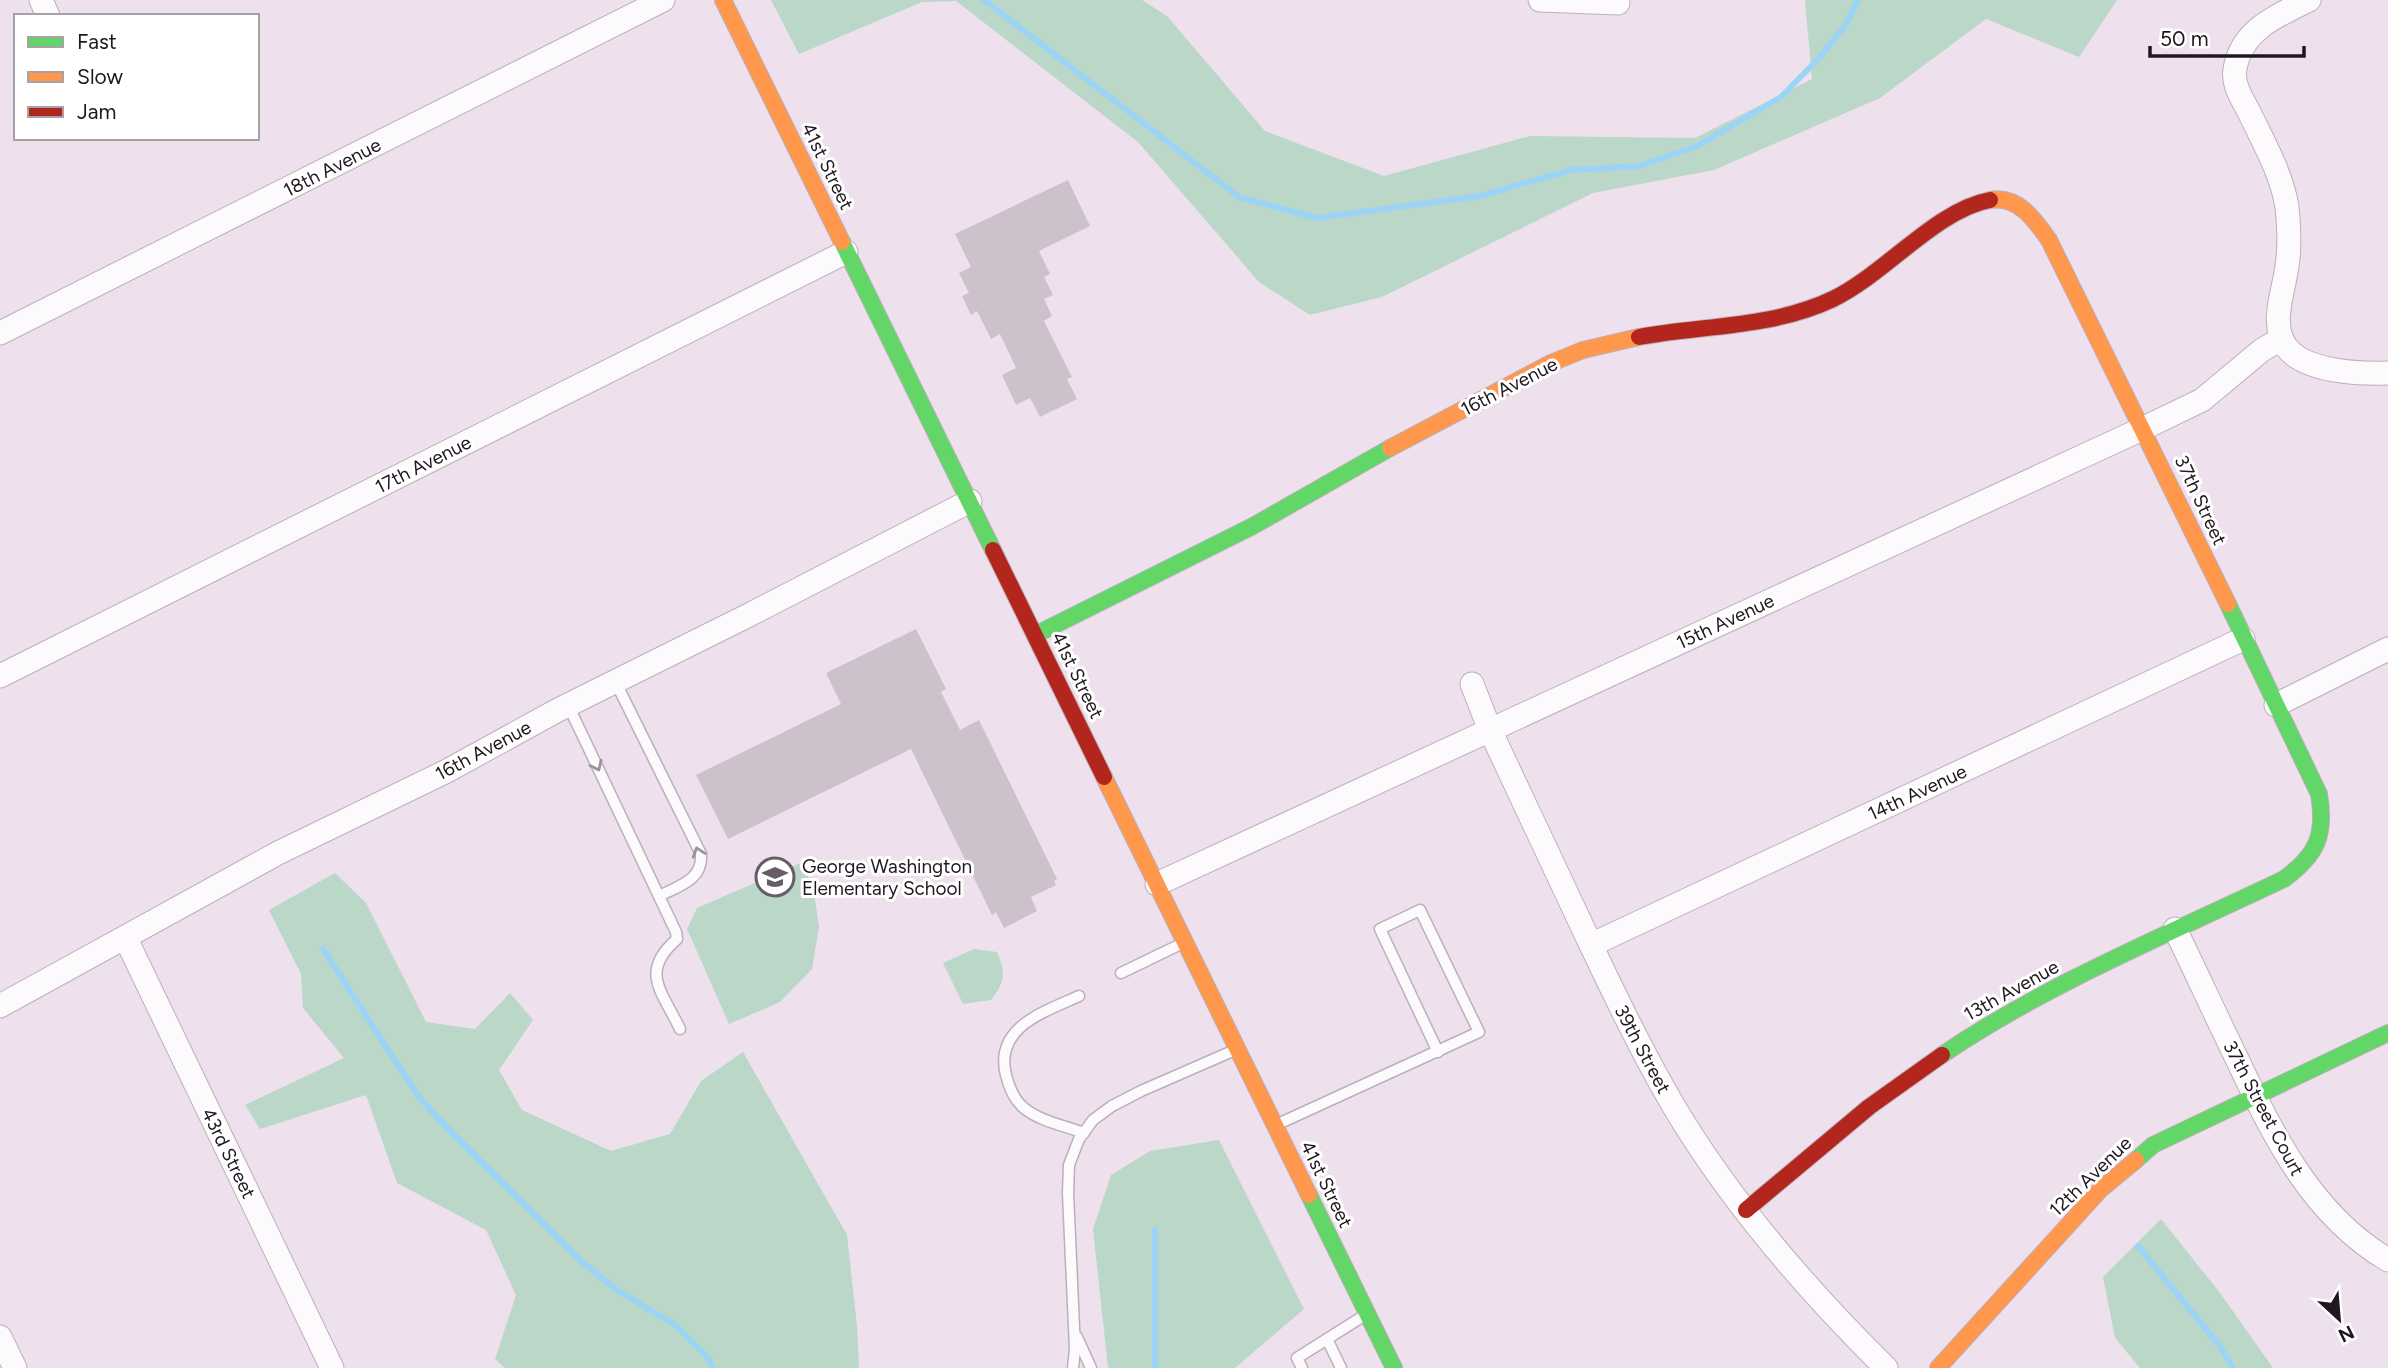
<svg xmlns="http://www.w3.org/2000/svg" width="2388" height="1368" font-family="Figtree,sans-serif">
<style>
.green{fill:#bad7c8}
.lines{fill:none;stroke-linecap:round;stroke-linejoin:round}
.stream{stroke:#9cd4f5;stroke-width:6}
.building{fill:#cdc2cc}
.lane-casing{stroke:#bbb0ba;stroke-width:13}
.street-casing{stroke:#bbb0ba;stroke-width:25}
.fast-casing{stroke:#bbb0ba;stroke-width:18}
.slow-casing{stroke:#bbb0ba;stroke-width:18}
.jam-casing{stroke:#bbb0ba;stroke-width:18}
.lane{stroke:#fcfafc;stroke-width:10}
.street{stroke:#fcfafc;stroke-width:23}
.fast{stroke:#63d668;stroke-width:16}
.slow{stroke:#ff974d;stroke-width:16}
.jam{stroke:#b3261e;stroke-width:16}
.oneway{stroke:#999499}
.labels{text-anchor:middle;stroke-width:6;stroke-linejoin:round;paint-order:stroke}
.street-label{font-size:19px;fill:#20171f;stroke:#fff}
.poi-label{font-size:19px;fill:#20171f;stroke:#fff;text-anchor:start}
</style>
<rect width="100%" height="100%" fill="#eee0ed"/>
<g class="green">
<polygon points="771,0 1142,0 1167,16 1265,131 1384,176 1530,136 1695,138 1812,79 1805,0 2117,0 2079,57 1986,19 1880,98 1714,170 1593,193 1382,297 1310,315 1259,282 1138,142 956,1 922,2 799,54"/>
<polygon points="803,862 814,893 819,927 812,969 780,1002 729,1024 687,929 697,908"/>
<polygon points="335,873 366,903 426,1022 475,1029 510,993 533,1020 499,1070 522,1110 611,1151 670,1134 701,1081 743,1052 847,1235 857,1326 859,1368 505,1368 495,1359 516,1295 486,1230 397,1183 366,1095 260,1129 245,1105 344,1058 303,1008 301,974 269,910"/>
<path d="M974,949L997,952C1006,974 1005,981 991,1000L963,1004L943,963Z"/>
<polygon points="1219,1140 1304,1309 1235,1368 1108,1368 1093,1229 1111,1175 1150,1151"/>
<polygon points="2161,1219 2220,1293 2273,1368 2140,1368 2115,1338 2103,1277"/>
</g>
<g class="lines">
<g class="stream">
<polyline points="984,0 1239,197 1316,218 1480,196 1571,170 1640,166 1697,146 1781,97 1820,57 1847,23 1858,0"/>
<polyline points="323,949 416,1093 444,1125 582,1262 617,1290 675,1325 708,1358 713,1368"/>
<polyline points="2138,1246 2219,1345 2233,1368"/>
<polyline points="1155,1368 1155,1230"/>
</g>
</g>
<g class="building">
<polygon points="1068,180 1090,226 1039,251 1050,274 1044,277 1053,295 1044,299 1052,316 1044,321 1072,377 1067,379 1077,399 1040,417 1030,398 1016,405 1002,375 1016,368 1000,334 991,339 977,311 971,315 962,296 969,293 959,273 971,267 955,234"/>
<polygon points="916,629 946,689 941,692 960,730 979,720 1057,879 1054,881 1056,885 1031,897 1037,911 1004,928 996,912 992,915 911,749 728,839 696,775 841,704 826,673"/>
</g>
<g class="lines">
<defs>
<g id="lane">
<path d="M615,681L701,854C703,880 679,886 659,896"/>
<path d="M568,705L676,932L677,939C639,972 662,991 680,1029"/>
<polyline points="1121,973 1183,943"/>
<path d="M1079,996C1044,1012 994,1027 1006,1075C1009,1087 1014,1100 1024,1108C1039,1121 1066,1126 1084,1133"/>
<polyline points="1278,1124 1479,1032 1420,910 1380,929 1438,1052"/>
<polyline points="1077,1337 1091,1368"/>
<polyline points="1327,1339 1341,1368"/>
<polyline points="1073,1368 1075,1349 1068,1193 1069,1165 1079,1139 1093,1120 1112,1106 1141,1091 1235,1050"/>
<polyline points="1302,1368 1297,1358 1365,1315"/>
</g>
<g id="street">
<polyline points="41,0 48,16"/>
<polyline points="1540,0 1618,3"/>
<path d="M2309,0C2278,15 2241,30 2235,69C2232,85 2243,100 2250,114C2264,143 2282,175 2287,207C2289,226 2290,247 2287,266C2284,292 2269,324 2287,348C2306,372 2360,374 2388,373"/>
<polyline points="0,333 663,0"/>
<polyline points="0,676 846,252"/>
<path d="M1472,684L1490,730C1521,795 1551,861 1582,926C1611,987 1639,1047 1673,1105C1731,1203 1806,1289 1886,1368"/>
<polyline points="2276,705 2388,649"/>
<polyline points="1157,884 2144,428 2202,400 2262,350 2281,339"/>
<path d="M2175,929C2196,972 2216,1016 2237,1059C2274,1137 2312,1215 2388,1260"/>
<polyline points="126,939 332,1368"/>
<polyline points="1591,945 2243,639"/>
<polyline points="0,1006 278,853 445,772 558,710 749,615 970,501"/>
<polyline points="0,1337 15,1368"/>
</g>
<g id="fast">
<polyline points="842,242 993,550"/>
<polyline points="1035,635 1253,526 1390,448"/>
<path d="M1942,1055C2048,983 2169,934 2284,879C2317,855 2326,835 2319,794L2228,604"/>
<polyline points="2136,1160 2153,1145 2388,1033"/>
<polyline points="1309,1195 1394,1368"/>
</g>
<g id="slow">
<polyline points="723,0 842,242"/>
<path d="M1990,200C2018,195 2035,220 2049,240L2228,604"/>
<polyline points="1390,448 1551,363 1583,350 1639,337"/>
<polyline points="1104,777 1309,1195"/>
<polyline points="1938,1368 2101,1189 2136,1160"/>
</g>
<g id="jam">
<path d="M1639,337C1704,325 1772,328 1833,299C1885,274 1936,210 1990,200"/>
<polyline points="993,550 1104,777"/>
<polyline points="1746,1210 1869,1107 1942,1055"/>
</g>
</defs>
<use href="#lane" class="lane-casing"/>
<use href="#street" class="street-casing"/>
<use href="#fast" class="fast-casing"/>
<use href="#slow" class="slow-casing"/>
<use href="#jam" class="jam-casing"/>
<use href="#lane" class="lane"/>
<use href="#street" class="street"/>
<use href="#fast" class="fast"/>
<use href="#slow" class="slow"/>
<use href="#jam" class="jam"/>
</g>
<defs><path id="oneway-chevron" d="M-2-3.5L2.5 0L-2 3.5" fill="none" stroke-width="1.6" stroke-linecap="round" stroke-linejoin="round" transform="scale(1.75)"/></defs>
<g class="oneway">
<use href="#oneway-chevron" transform="translate(597 766) rotate(65)"/>
<use href="#oneway-chevron" transform="translate(698 852) rotate(-108)"/>
</g>
<defs>
<symbol id="school-ring" viewBox="-11 -11 22 22"><circle r="9.5" fill="#fff" stroke="#685d67" stroke-width="1.5"/><path d="M0-5L7-2L0 1L-7-2ZM-4 1L0 2.5L4 1V4Q0 6-4 4Z" fill="#685d67"/></symbol>
</defs>
<g fill-rule="evenodd">
<use href="#school-ring" x="753" y="855" width="44" height="44"/>
</g>
<g class="labels">
<g class="street-label">
<text transform="translate(828 166) rotate(64)" y="7">41st Street</text>
<text transform="translate(332 167) rotate(-27)" y="7">18th Avenue</text>
<text transform="translate(1509 386) rotate(-27)" y="7">16th Avenue</text>
<text transform="translate(423 464) rotate(-27)" y="7">17th Avenue</text>
<text transform="translate(2201 500) rotate(65)" y="7">37th Street</text>
<text transform="translate(1725 621) rotate(-25)" y="7">15th Avenue</text>
<text transform="translate(1078 675) rotate(64)" y="7">41st Street</text>
<text transform="translate(483 750) rotate(-28)" y="7">16th Avenue</text>
<text transform="translate(1917 792) rotate(-25)" y="7">14th Avenue</text>
<text transform="translate(2011 990) rotate(-29)" y="7">13th Avenue</text>
<text transform="translate(1643 1049) rotate(62)" y="7">39th Street</text>
<text transform="translate(2264 1108) rotate(62)" y="7">37th Street Court</text>
<text transform="translate(229 1153) rotate(64)" y="7">43rd Street</text>
<text transform="translate(2090 1176) rotate(-44)" y="7">12th Avenue</text>
<text transform="translate(1327 1184) rotate(64)" y="7">41st Street</text>
</g>
<g class="poi-label">
<text x="802" y="873">George Washington<tspan x="802" dy="22">Elementary School</tspan></text>
</g>
</g>
<rect x="14" y="14" width="245" height="126" fill="#ffffff" stroke="#a6a2a5" stroke-width="2"/>
<rect x="28" y="37" width="35" height="10" fill="#63d668" stroke="#a6a2a5" stroke-width="2"/>
<text x="77" y="49" font-size="21" fill="#20171f">Fast</text>
<rect x="28" y="72" width="35" height="10" fill="#ff974d" stroke="#a6a2a5" stroke-width="2"/>
<text x="77" y="84" font-size="21" fill="#20171f">Slow</text>
<rect x="28" y="107" width="35" height="10" fill="#b3261e" stroke="#a6a2a5" stroke-width="2"/>
<text x="77" y="119" font-size="21" fill="#20171f">Jam</text>
<g transform="translate(2339 1319) rotate(154)" stroke="#ffffff" stroke-width="5" paint-order="stroke">
<path d="M0-5L12 26L0 18L-12 26Z" fill="#20171f"/>
<text y="-10" font-size="19" font-weight="bold" text-anchor="middle" fill="#20171f">N</text>
</g>
<path d="M2150 46v10h154v-10" fill="none" stroke="#20171f" stroke-width="3.5"/>
<text x="2160" y="46" font-size="21" fill="#20171f" stroke="#ffffff" stroke-width="5" paint-order="stroke">50 m</text>
</svg>
